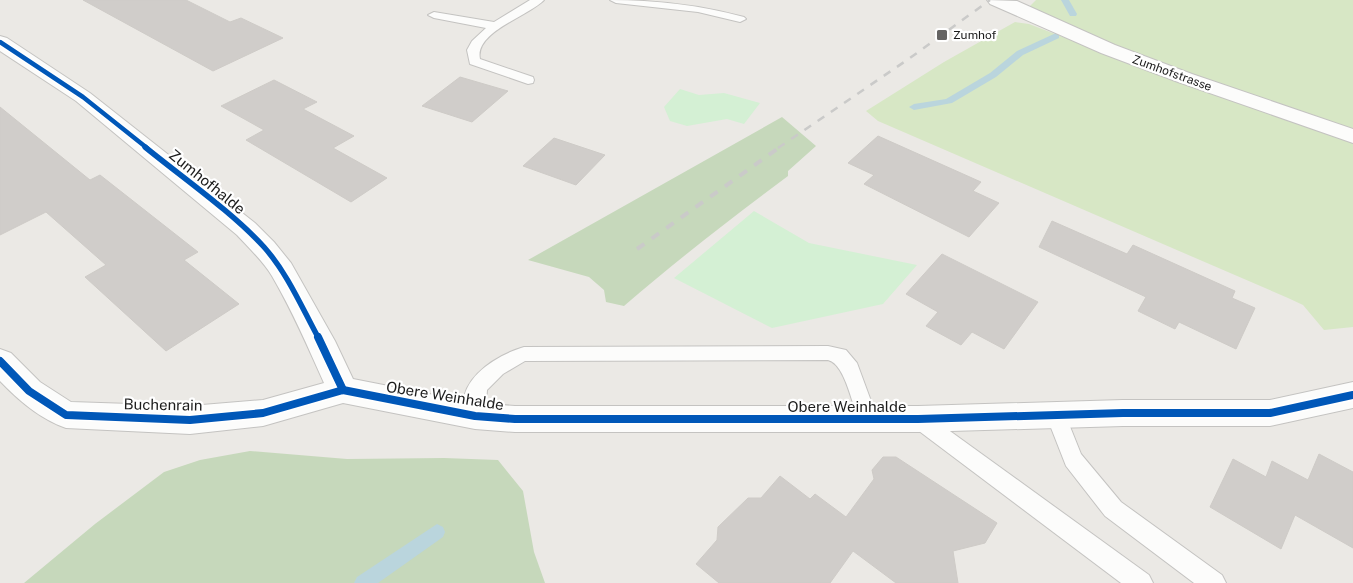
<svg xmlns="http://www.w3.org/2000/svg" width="1353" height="583" font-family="'Public Sans',sans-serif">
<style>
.grass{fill:#d7e7c5}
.forest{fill:#c6d8bb}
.park{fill:#d4f0d4}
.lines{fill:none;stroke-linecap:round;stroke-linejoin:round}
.stream{fill:#bad5dd;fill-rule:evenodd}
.building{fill:#d0cdca;stroke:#cecbc7}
.lane-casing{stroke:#c4c3c1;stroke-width:2}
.street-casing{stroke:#c4c3c1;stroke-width:2}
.lane{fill:#fcfcfb;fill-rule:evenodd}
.street{fill:#fcfcfb;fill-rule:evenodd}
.rail-far1{stroke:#cacac9;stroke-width:2.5;stroke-dasharray:8 8;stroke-linecap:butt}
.rail{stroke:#cacac9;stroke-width:4;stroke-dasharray:9 9;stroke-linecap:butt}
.cycleway-far2-casing{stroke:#fff;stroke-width:7}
.cycleway-far1-casing{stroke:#fff;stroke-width:9}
.cycleway-casing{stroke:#fff;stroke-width:11}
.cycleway-far2{stroke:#0057b8;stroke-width:4.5}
.cycleway-far1{stroke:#0057b8;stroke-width:5.5}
.cycleway{stroke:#0057b8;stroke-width:8}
.poi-dot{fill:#656463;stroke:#fff;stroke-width:2}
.labels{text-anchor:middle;stroke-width:4.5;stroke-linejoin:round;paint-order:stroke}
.far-poi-label{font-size:12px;fill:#1d1d1d;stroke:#fff;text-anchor:start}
.far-street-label{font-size:12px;fill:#1d1d1d;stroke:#fff}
.street-label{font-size:15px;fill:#1d1d1d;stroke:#fff}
</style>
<rect width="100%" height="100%" fill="#ebe9e5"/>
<g class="grass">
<polygon points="1036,0 1353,0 1353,133 1190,78 1029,7"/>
<polygon points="1015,22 1029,24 1144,68 1353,142 1353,327 1324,330 1303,305 1288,298 878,121 866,111 944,62"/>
</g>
<g class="forest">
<path d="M782,117L816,146L788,171V176C732,218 677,260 624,306L606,302L604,290L589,277L528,260Z"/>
<polygon points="250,451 347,459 444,458 498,460 523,491 534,552 545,583 24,583 95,524 164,472 200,460"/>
</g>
<g class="park">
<polygon points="680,89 699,95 724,93 760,103 744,124 727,119 687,126 670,121 664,107"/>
<polygon points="754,211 809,243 917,265 883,304 772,328 674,278"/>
</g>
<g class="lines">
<g class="stream">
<polygon points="1061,0 1069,0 1077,14 1076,16 1070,16"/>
<polygon points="1056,33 1059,34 1059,38 1023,55 996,77 952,103 914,110 909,107 914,104 946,99 990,73 1017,51"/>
<polygon points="437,524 443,527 445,532 443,537 378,583 354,583 357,577"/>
</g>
</g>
<g class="building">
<polygon points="83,0 186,0 230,22 241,18 283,38 213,71"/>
<polygon points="460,77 508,91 472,122 422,106"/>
<polygon points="274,80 317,102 303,109 354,136 333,148 387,178 351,202 246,140 264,130 221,106"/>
<polygon points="0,107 90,180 100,175 198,252 184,260 239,304 166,351 85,277 106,265 46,212 0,235"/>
<polygon points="878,136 981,182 973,191 999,203 969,237 864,184 874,175 848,163"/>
<polygon points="554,138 605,155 576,185 523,166"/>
<polygon points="1052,221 1127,254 1133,245 1235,291 1232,298 1255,308 1236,349 1179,322 1175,329 1138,311 1146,297 1039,247"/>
<polygon points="942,254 1038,302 1004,349 972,332 961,345 926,326 938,312 906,294"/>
<polygon points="1319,454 1353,472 1353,548 1295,515 1281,549 1210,507 1233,459 1266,477 1272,461 1308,480"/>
<polygon points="883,457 896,457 997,523 985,543 953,551 958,583 896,583 853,551 830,583 719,583 696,564 717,540 718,527 748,498 761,498 780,476 810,499 815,494 846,517 874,479 872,470"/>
</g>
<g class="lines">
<defs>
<g id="lane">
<path d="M530,0H544C529,16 474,32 480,59L533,77L534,80L533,83L528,84L470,64L467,50L472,41L486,28L434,18L428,15L434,12L494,22Z"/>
<path d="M610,0C656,0 699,5 744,17L746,19L740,22L698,12L616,3Z"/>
<path d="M828,346L846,350L857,363L878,420L875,426L868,429L861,426C853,410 846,364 828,360L525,361L503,374L487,390L485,416L482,422L475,425L468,422C449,384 494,356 524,347Z"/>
<polygon points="1056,406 1063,409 1081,454 1121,502 1222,575 1226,583 1194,583 1105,516 1066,466 1046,415 1049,409"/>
<polygon points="918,410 925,413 1149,575 1153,583 1121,583 911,425 908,419 911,413"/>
</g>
<g id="street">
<polygon points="987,0 1017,1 1115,45 1192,74 1353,129 1353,143 1178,82 1101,53 990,4"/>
<path d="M0,36L7,38L90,93L255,223L274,242L291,263L335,341L353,379L475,403L515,406H918L1123,400H1270L1353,382V408L1270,426H1123L918,432H515L475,429L343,403L263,426L190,434L66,428C40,419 18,400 0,381V349L11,353L40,382L71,402L190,406L263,400L324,383C308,347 292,310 272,276C263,261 249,248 237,235L76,101L0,51Z"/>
</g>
</defs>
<use href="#lane" class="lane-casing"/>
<use href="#street" class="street-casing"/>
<use href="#lane" class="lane"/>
<use href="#street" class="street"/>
<polyline class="rail-far1" points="778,148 910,58 990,0"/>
<polyline class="rail" points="637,249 780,147"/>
<defs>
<polyline id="cycleway-far2" points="0,42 83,97 147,148"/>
<path id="cycleway-far1" d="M145,147C183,178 232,212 264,247C288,274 302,308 319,339"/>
<g id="cycleway">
<polyline points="318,337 343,390"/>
<polyline points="0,361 29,391 66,415 190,420 263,413 343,390 475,416 515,419 918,419 1123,413 1270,413 1353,395"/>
</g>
</defs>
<use href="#cycleway-far2" class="cycleway-far2-casing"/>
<use href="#cycleway-far1" class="cycleway-far1-casing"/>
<use href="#cycleway" class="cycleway-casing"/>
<use href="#cycleway-far2" class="cycleway-far2"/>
<use href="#cycleway-far1" class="cycleway-far1"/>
<use href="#cycleway" class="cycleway"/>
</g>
<rect class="poi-dot" x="936" y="29" width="12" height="12" rx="2.5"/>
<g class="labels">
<g class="far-poi-label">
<text x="953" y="39">Zumhof</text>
</g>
<g class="far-street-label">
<text transform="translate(1172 73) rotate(20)" y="4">Zumhofstrasse</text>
</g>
<g class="street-label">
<text transform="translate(207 182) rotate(39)" y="5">Zumhofhalde</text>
<text transform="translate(445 396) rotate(9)" y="5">Obere Weinhalde</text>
<text transform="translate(163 405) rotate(1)" y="5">Buchenrain</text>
<text x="847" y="412">Obere Weinhalde</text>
</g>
</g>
</svg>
